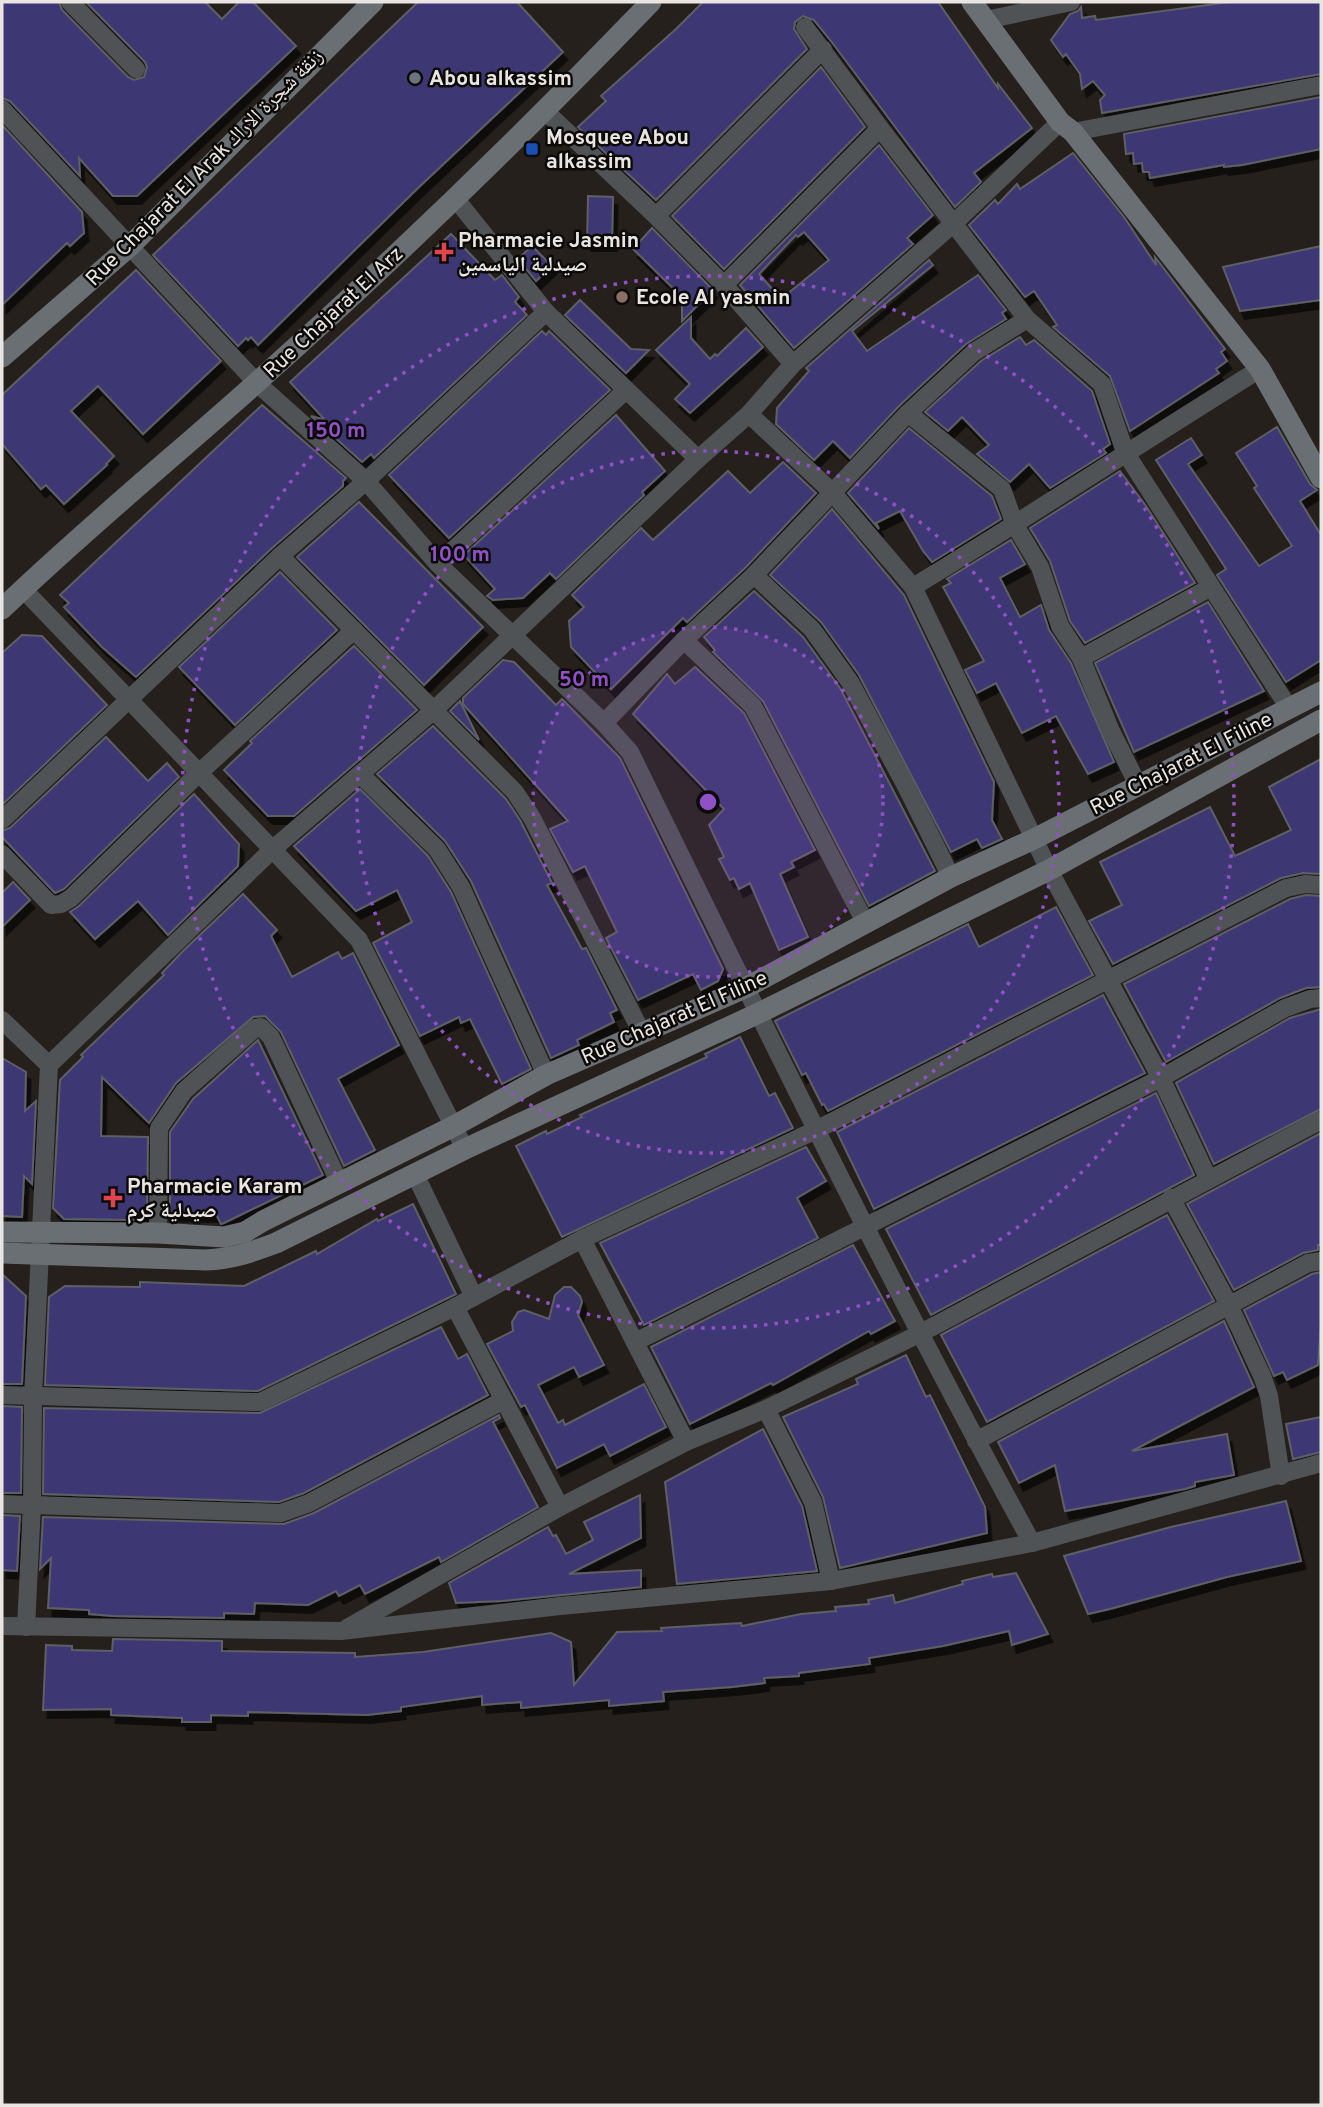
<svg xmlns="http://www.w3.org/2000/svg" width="1323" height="2107" font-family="Overpass,'Noto Naskh Arabic',sans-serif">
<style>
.building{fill:#3d3873;stroke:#5e5e66;stroke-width:2;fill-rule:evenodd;filter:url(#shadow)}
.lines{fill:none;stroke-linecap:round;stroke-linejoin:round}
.street{stroke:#4f5355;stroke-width:18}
.secondary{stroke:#696f72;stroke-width:21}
.ring{fill:none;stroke:#9151c6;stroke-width:3.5;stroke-dasharray:3.5 7}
.worship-dot{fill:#6b7280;stroke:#0c0a08;stroke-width:2.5}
.transit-dot{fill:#1a4fb4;stroke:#0c0a08;stroke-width:2.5}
.health-dot{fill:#e0444e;stroke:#0c0a08;stroke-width:2.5}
.education-dot{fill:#8d6e63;stroke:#0c0a08;stroke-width:2.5}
.labels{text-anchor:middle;stroke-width:5;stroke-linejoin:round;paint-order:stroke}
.poi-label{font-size:21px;font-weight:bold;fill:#e9e5e2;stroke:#0c0a08;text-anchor:start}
.street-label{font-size:21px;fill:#e9e5e2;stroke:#0c0a08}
.centre{fill:#9151c6;stroke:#0c0a08;stroke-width:3.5}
.ring-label{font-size:21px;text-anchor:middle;font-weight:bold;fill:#9151c6;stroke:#0c0a08;stroke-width:5;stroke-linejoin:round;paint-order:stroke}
</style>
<defs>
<filter id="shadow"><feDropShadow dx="4.5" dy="8" stdDeviation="0" flood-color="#0009"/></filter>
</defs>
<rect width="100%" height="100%" fill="#25201b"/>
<g class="building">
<polygon points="2,2 59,2 62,10 128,77 134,80 144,77 147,67 145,62 86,2 205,2 222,19 239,2 253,2 296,46 137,196 113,196 79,158 80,176 10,101 2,98"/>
<polygon points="418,2 517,2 563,52 418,188 258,345 251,337 248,340 246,338 238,346 153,255"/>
<polygon points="703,2 938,2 998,88 998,84 1032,128 974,173 981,182 955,207 831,41 814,20 803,16 795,22 794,29 807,49 656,200 578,127 606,101 601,96 676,29"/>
<polygon points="1230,2 1321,2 1321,74 1102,113 1100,100 1105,95 1093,81 1082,89 1080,74 1066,54 1063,57 1051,40 1070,14 1078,11 1081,7 1082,18 1095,16 1096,20"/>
<polygon points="821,67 865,127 724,269 672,216"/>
<polygon points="1321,97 1321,149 1242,165 1224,167 1224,165 1150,178 1149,172 1143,172 1142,163 1134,164 1133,153 1126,154 1124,134"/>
<polygon points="2,125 82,212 84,233 70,246 67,243 2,305"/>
<path d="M879,145L933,215L907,238L913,244L794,348L740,285ZM804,232L829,260L781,299L759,274L796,235L798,237Z"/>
<polygon points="1073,153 1124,217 1156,265 1155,257 1225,349 1221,352 1227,361 1216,369 1219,373 1130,431 1110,376 1053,327 1057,325 1034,291 1025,297 969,225 995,200 998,204 1017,184 1020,189"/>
<polygon points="588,196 613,197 612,243 587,243"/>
<polygon points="652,228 713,290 682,321 682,297 633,249"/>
<polygon points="451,234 495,280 502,275 519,297 515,302 527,315 374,458 371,454 362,462 311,416 325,420 290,382"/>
<polygon points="532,246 552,266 536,281 518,259"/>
<polygon points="1321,246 1321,300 1240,311 1223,267"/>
<polygon points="929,260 933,265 852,331 867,351 978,275 1006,310 1002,313 1006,319 966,344 900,405 850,458 833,441 814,460 776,424 777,408 809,371 806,368"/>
<polygon points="136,270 221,361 143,434 98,386 71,411 114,456 106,464 107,465 64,504 46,485 41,489 2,444 2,395"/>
<polygon points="580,300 631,349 649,350 626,373 565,315"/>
<polygon points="691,317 691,338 710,359 715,354 717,356 746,328 763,347 690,413 675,399 690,384 656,350"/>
<polygon points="542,331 546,335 549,331 610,390 449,538 389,475"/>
<polygon points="1020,337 1026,345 1034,340 1092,391 1110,444 1103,449 1106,453 1050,488 1029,464 1010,482 977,454 989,445 962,417 948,431 925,412 981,361"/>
<polygon points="262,405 346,478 343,481 343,486 272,548 136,677 102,647 64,607 69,603 60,595"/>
<polygon points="616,415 665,471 642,492 644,495 556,579 550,573 523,598 493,600 487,596 495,589 464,555"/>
<polygon points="1277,427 1310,484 1317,490 1300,501 1321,535 1321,660 1286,682 1217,575 1226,569 1156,460 1191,438 1202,455 1188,464 1259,566 1292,546 1254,488 1257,486 1236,453"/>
<polygon points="909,428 992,496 1001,519 932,562 923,551 900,511 876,523 879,529 848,493"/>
<polygon points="783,462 816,493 746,567 687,622 683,618 611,689 571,647 569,621 584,607 572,595 641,528 653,540 728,471 750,493"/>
<polygon points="1120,471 1146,506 1195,583 1085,643 1070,621 1050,561 1030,528"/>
<polygon points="359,502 483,627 424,685 297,557"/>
<polygon points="832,509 904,595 994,782 992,820 1002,839 982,848 977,839 951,852 859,675 821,622 770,575"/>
<polygon points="1011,540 1025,564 1000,578 1020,617 1041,605 1049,630 1071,663 1114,762 1088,774 1056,716 1022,733 996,683 977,693 965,670 984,661 943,587 951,583 947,579"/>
<polygon points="280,572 337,630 235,725 179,667"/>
<polygon points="754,591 803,637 840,688 935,871 869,906 763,701 713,652 715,650 704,637"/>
<polygon points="1208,602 1264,691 1134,752 1095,663"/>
<polygon points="22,635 42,636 107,705 2,805 2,653"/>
<polygon points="354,646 417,710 294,816 268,816 224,770 248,747 252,743 250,741"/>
<polygon points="503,660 514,662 556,705 562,699 620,758 723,969 718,981 701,990 693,974 638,1000 606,938 617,932 585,866 573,872 550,829 568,821 463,704 463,698"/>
<polygon points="695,667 744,713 815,850 791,862 794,867 780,874 808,937 779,950 750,883 739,889 734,878 730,880 719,859 724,857 709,825 724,809 633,714 667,674 675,684"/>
<polygon points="460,701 479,740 450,711"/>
<polygon points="433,726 506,799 520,820 552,883 547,885 582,949 586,948 617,1010 610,1013 614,1022 577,1040 579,1045 551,1058 471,881 445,841 377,774"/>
<polygon points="106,737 148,781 167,763 179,777 64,889 55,893 2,837 2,831 10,828"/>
<polygon points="1321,759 1321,874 1303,873 1281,878 1113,964 1089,921 1122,905 1100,862 1210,807 1235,856 1291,830 1269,787"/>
<polygon points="360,789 428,856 451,892 531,1069 502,1084 470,1019 461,1023 459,1017 420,1036 373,943 412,922 397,890 356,911 294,846"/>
<polygon points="194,794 239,844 238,866 168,935 138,901 95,939 70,912 79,906"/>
<polygon points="13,882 30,900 2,927 2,893"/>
<polygon points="243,894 277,930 271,936 292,977 338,952 342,959 353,953 399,1045 338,1079 375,1150 344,1166 281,1032 265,1016 253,1017 176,1083 149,1123 102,1077 101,1136 148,1137 147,1213 137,1213 137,1220 64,1219 53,1208 60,1080 83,1057 81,1055 164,975 162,973 183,951"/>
<polygon points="1306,895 1321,896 1321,987 1306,988 1280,998 1166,1062 1124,984 1290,899"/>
<polygon points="1056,907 1093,975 828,1111 824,1104 822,1105 806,1073 802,1075 775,1021 968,924 979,947"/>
<polygon points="1103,995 1145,1073 874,1209 837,1132"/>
<polygon points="1321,1009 1321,1109 1214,1164 1176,1083 1290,1018"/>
<polygon points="740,1037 769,1096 775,1093 793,1128 562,1237 516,1146 546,1131 547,1134 582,1117 580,1115 707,1057 705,1054"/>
<polygon points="258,1040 323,1175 224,1223 221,1224 216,1214 170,1213 170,1132 193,1099"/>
<polygon points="2,1058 26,1072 25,1111 36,1101 32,1184 24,1176 22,1217 2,1216"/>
<polygon points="1156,1093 1194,1175 931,1315 886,1229"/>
<polygon points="1321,1133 1321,1245 1318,1245 1318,1250 1303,1253 1234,1290 1187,1204"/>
<polygon points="806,1147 826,1181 797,1198 818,1238 644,1325 600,1243"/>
<polygon points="413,1204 456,1294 450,1297 258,1391 45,1385 49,1297 65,1286 140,1287 140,1282 244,1286 316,1251 317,1254 377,1219 378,1221"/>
<polygon points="1167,1215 1214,1301 987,1422 941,1335"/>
<polygon points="853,1245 895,1321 871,1334 869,1331 773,1385 771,1383 690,1424 651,1347"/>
<polygon points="1321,1272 1321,1322 1318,1365 1287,1380 1283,1372 1274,1376 1244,1310 1312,1274"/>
<polygon points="2,1274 26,1296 22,1384 2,1384"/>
<polygon points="564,1287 571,1287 580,1296 582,1302 578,1315 604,1365 579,1377 574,1367 538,1385 558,1423 563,1420 565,1425 644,1384 666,1427 610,1456 604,1444 557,1468 525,1405 521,1407 487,1344 513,1331 512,1322 518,1312 524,1310 549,1319 555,1295"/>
<polygon points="1224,1321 1254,1387 1132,1451 1227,1434 1234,1475 1195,1482 1195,1486 1185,1489 1065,1511 1055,1465 1019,1483 998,1442"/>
<polygon points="441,1327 458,1359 467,1354 488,1395 304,1493 279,1502 43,1494 44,1408 260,1413"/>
<polygon points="906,1355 926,1397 930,1395 985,1507 987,1533 840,1568 823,1497 783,1417 858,1384 856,1379"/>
<polygon points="2,1406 22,1407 21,1493 2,1493"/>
<polygon points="499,1415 500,1418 493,1422 538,1507 441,1562 439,1557 365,1594 360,1585 339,1596 336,1591 308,1605 255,1603 254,1614 224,1613 224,1618 113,1616 89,1614 89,1610 48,1608 51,1558 40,1569 43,1517 284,1524 314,1513"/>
<polygon points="1321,1417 1321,1452 1293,1459 1286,1424"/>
<polygon points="763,1429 802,1506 817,1571 677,1584 665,1482"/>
<polygon points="640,1495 641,1538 569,1574 641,1570 641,1587 502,1601 456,1603 449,1583 548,1527 553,1536 556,1535 566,1554 593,1540 584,1522"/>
<polygon points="1286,1501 1301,1561 1227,1577 1110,1609 1088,1614 1064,1556 1171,1527"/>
<polygon points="2,1515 20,1516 17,1571 2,1570"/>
<polygon points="1016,1573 1048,1634 1012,1645 1009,1631 943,1646 869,1658 870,1664 799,1673 799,1676 764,1678 765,1683 732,1687 663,1692 664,1701 609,1706 609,1700 521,1708 521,1702 482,1705 482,1696 401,1707 401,1711 367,1715 248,1712 248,1716 211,1715 211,1722 182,1722 182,1718 111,1715 111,1709 43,1710 46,1645 72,1646 72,1650 112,1651 113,1639 222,1641 222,1651 355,1653 355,1657 423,1652 551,1633 571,1642 574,1685 617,1632 662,1631 661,1628 741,1623 742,1626 801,1614 836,1611 835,1607 869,1604 868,1600 893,1595 895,1603 963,1584 962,1581 992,1574 993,1577"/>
</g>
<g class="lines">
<g class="street">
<polyline points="70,2 136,69"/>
<polyline points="986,20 1071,2"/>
<polyline points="805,27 880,128 1027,319 1102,384 1125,452 1289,708"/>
<path d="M2,109L257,383L366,481L438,564L604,723L630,752C760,1018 890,1284 1032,1543"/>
<polyline points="545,111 656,216 724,285 793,364"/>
<polyline points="1073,132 1321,85"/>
<polyline points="455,198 546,312 698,459"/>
<polyline points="656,216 823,49"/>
<polyline points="724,285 880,128"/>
<polyline points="908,413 1002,489 1015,525 1040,567 1060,626 1081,658 1110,729 1138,785"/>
<polyline points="749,414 832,492 913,587 1049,870 1161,1078 1208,1178"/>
<polyline points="280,556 515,792 532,818 642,1033"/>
<polyline points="438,564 625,391"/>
<polyline points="754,575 812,629 850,682 907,788 951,877"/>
<path d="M913,587C1030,516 1144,441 1260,369"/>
<polyline points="23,589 359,940 465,1149"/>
<polyline points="684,640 753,706 865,922"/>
<polyline points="1081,658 1211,587"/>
<polyline points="604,723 684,640 754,575 908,413 974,352 1027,319"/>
<polyline points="361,775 437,849 461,887 546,1075"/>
<polyline points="2,820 280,556 366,481 546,312"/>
<polyline points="2,854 51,905 61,904 71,898 199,773 354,630"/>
<polyline points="2,1020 49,1065"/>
<polyline points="415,1174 474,1297"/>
<polyline points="1171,1198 1228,1303 1263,1378 1269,1396 1281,1476"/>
<polyline points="158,1233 159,1128 184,1091 255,1028 261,1027 271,1037 339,1182"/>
<polyline points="582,1239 686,1442"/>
<polyline points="455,1307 560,1507"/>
<polyline points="635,1342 1161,1078 1285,1008 1310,999 1321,998"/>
<polyline points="2,1395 260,1402 455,1307 582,1239 816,1130 1286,888 1305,884 1321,885"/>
<polyline points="766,1409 813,1502 831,1581"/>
<polyline points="976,1441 1308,1263 1321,1261"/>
<polyline points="2,1504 281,1513 309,1503 502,1401"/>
<polyline points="2,1626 341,1631 560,1606 831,1581 1032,1543 1321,1463"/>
<polyline points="26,1627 32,1505 33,1396 49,1065 273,849 433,711 698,459 749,414 793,364 954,223 1060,122"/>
<polyline points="347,1628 560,1507 686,1442 766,1409 919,1334 1321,1120"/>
</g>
<g class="secondary">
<polyline points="972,2 1060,122 1073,132 1260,369 1321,478"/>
<polyline points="2,357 130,246 373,2"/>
<path d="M2,609C83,531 171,459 255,384C392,262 524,134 651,2"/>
<polyline points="2,1232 158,1233 224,1237 245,1232 263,1221 454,1126 546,1075 745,988 951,877 1034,839 1321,692"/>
<path d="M2,1253L206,1260C232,1259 252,1252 276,1243L465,1149L759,1013L1049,870L1321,720"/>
</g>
</g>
<circle cx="708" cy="802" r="175" fill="#9151c6" fill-opacity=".12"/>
<g class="ring">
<circle cx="708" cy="802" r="175"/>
<circle cx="708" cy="802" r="351"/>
<circle cx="708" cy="802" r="526"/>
</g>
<circle class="worship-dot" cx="415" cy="78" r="7"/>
<rect class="transit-dot" x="525" y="142" width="14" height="14" rx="3.5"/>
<g class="health-dot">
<path d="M440.5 241.5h7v7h7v7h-7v7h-7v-7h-7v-7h7z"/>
<path d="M109.5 1187.5h7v7h7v7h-7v7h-7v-7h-7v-7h7z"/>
</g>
<circle class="education-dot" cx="622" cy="297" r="7"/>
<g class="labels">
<g class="poi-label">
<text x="429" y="85">Abou alkassim</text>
<text x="546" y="144">Mosquee Abou<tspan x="546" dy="24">alkassim</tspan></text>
<text x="458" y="247">Pharmacie Jasmin<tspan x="458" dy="24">صيدلية الياسمين</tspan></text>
<text x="636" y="304">Ecole Al yasmin</text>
<text x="127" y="1193">Pharmacie Karam<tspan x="127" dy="24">صيدلية كرم</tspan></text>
</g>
<g class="street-label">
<text transform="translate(204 167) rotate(-45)" y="7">Rue Chajarat El Arak زنقة شجرة الاراك</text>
<text transform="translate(333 312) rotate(-43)" y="7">Rue Chajarat El Arz</text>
<text transform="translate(1181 763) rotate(-27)" y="7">Rue Chajarat El Filine</text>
<text transform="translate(674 1017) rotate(-24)" y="7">Rue Chajarat El Filine</text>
</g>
</g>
<circle cx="708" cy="802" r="10" class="centre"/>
<g class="ring-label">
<text x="336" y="437">150 m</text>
<text x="460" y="561">100 m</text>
<text x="584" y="686">50 m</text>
</g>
<rect width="1323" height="2107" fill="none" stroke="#e9e5e2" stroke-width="7"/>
</svg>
